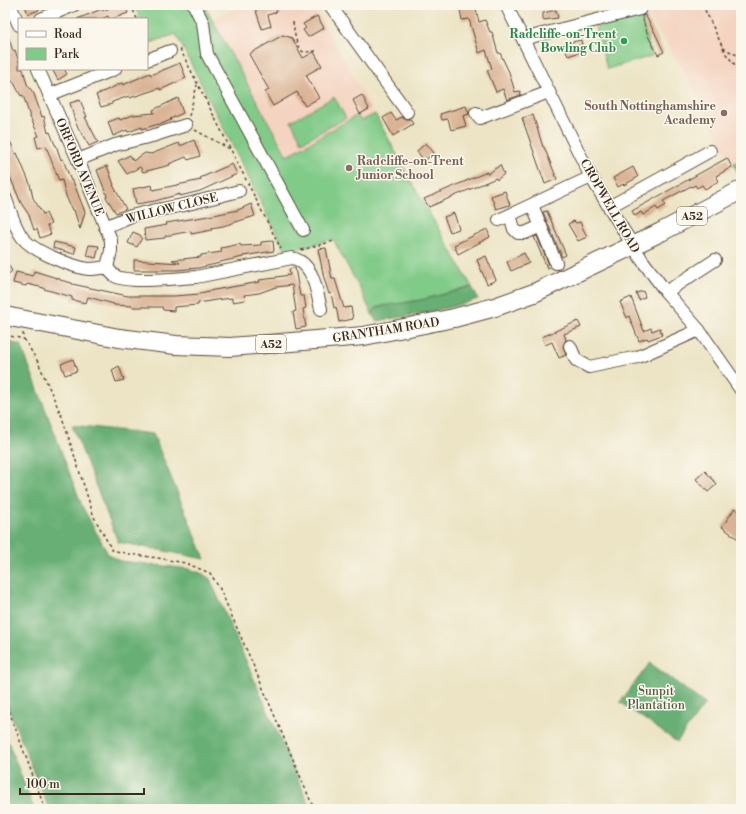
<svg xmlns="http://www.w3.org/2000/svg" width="746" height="814" font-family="'Libre Bodoni',serif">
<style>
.built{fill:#f4d3c0}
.green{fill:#81cb88;stroke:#5e7a53}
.forest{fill:#68af74;stroke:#526c49}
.building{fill:#dab394}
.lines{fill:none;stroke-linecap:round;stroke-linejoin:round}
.minor-casing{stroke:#564637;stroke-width:14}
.highway-casing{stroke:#564637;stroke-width:20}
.path{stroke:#564637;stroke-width:1.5;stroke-dasharray:3 3;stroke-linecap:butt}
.minor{stroke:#fff;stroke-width:12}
.highway{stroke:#fff;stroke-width:18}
.leisure-dot{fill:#2e9e5b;stroke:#fbf7ec;stroke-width:1.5}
.education-dot{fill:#8d6e63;stroke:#fbf7ec;stroke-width:1.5}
.labels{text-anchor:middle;stroke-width:3;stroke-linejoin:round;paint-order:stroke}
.shield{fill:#fbf7ec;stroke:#75685c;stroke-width:1}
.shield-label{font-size:11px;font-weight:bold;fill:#3b2a1e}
.leisure-label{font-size:12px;font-weight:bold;fill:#27864d;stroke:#fbf7ec;text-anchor:end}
.education-label{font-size:12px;font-weight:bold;fill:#785e54;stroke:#fbf7ec;text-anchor:end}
.street-label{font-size:12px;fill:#3b2a1e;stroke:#fbf7ec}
.park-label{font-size:12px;fill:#505a3e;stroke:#fbf7ec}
</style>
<rect width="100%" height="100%" fill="#fbf7ec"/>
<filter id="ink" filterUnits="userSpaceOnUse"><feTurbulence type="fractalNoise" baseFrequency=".025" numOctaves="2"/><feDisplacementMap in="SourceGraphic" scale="8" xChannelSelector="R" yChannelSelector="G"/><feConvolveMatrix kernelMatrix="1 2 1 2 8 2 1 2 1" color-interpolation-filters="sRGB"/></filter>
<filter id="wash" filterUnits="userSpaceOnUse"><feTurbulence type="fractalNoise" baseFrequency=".012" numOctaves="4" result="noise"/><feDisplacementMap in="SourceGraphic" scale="16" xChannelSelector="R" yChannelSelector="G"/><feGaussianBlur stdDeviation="0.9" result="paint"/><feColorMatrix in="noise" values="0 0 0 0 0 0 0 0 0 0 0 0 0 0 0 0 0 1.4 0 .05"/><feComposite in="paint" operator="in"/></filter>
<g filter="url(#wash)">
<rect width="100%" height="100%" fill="#ece4c5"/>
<g class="built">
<polygon points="245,5 313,5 375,114 411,181 466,276 478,299 440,310 376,321 360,289 211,19"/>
<polygon points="644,5 741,5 740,176 721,143 692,84 646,13"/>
</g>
<g class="green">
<polygon points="134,5 204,5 287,156 357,115 361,121 375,114 411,181 472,287 421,300 383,306 376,308 372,314 360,289 333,239 286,252 176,34 150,43 147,36 147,19 140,19"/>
<polygon points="640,14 652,56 607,69 596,27"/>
<polygon points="334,97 346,118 302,142 291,121"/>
</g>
<g class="forest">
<polygon points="741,160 741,175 740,176 733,164"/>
<path d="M472,287L478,299C444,310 410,316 376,321L372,314L376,308L383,306L421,300Z"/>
<polygon points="5,341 21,345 82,506 108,554 120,561 190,569 203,574 210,579 311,809 49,809 5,700"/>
<polygon points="72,425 153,434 205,559 118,542"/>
<polygon points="650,663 705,704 677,742 620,702"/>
<polygon points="5,734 34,809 5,809"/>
</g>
<g id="blocks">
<g class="building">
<polygon points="25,5 37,5 39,10 28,14"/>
<polygon points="116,5 125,5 128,13 112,19 109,19 108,16 101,19 77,19 102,9 103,11"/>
<polygon points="263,5 274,5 277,12 268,15 271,26 262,29 255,8"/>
<polygon points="459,5 475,5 479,22 485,20 490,32 492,32 498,53 500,53 509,72 515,92 520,91 521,95 507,100 503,89 496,92 487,70 492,69 486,50 479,53 469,19 462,20"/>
<polygon points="556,10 558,18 543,20 543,13"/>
<polygon points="645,15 655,33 664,52 658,55 648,36 642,16"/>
<polygon points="317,16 324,28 308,37 303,30 306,28 303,24"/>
<polygon points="6,29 13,51 15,50 19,62 19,69 23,69 27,84 34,94 42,117 44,116 48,133 50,132 55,145 56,145 61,160 63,159 71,181 73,181 83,207 85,212 80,229 74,210 72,210 66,196 62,180 59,181 46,146 38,148 35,137 39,136 30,117 23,95 21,96 13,81 10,82 6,71 8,71 5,63 5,30"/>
<polygon points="283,35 292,38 303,58 314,52 322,66 306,75 319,98 305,106 297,92 273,106 265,92 269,90 249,54"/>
<polygon points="581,40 583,51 568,56 564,44"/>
<polygon points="180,63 186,78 160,90 160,88 130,98 129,96 112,102 112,104 101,107 96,95 122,83 123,85 150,73 151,75"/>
<polygon points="52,69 64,69 67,74 58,80"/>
<polygon points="362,95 369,109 360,114 353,100"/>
<polygon points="178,98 183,113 170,119 171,120 159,125 159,124 142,129 142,127 128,132 127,130 113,136 108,122 119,118 120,120 133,115 154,113 153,110"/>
<polygon points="80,100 87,117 85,117 98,142 89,146 76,124 70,103"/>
<polygon points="466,106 469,114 463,116 466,126 451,130 448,119 442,120 440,114"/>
<polygon points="391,113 396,120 402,117 404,119 410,119 413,124 393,136 383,118"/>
<polygon points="533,115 543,147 544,147 557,179 545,184 522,118"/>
<polygon points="5,136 11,143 15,154 17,153 30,184 33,198 43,214 46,213 51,224 47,226 51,234 40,238 37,229 34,230 29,215 21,203 8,172 5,161"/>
<polygon points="194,140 200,156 188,160 186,157 169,164 170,165 143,172 140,167 127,174 118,161 130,155 133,161 145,153 151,154 179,143 180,146"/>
<polygon points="426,143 434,153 424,161 417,151"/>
<polygon points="727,158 732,167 716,176 719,181 705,189 702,185 697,188 695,185 692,187 691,186 663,201 666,205 658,210 656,207 643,215 641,212 635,216 632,211"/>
<polygon points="232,164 237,174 200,191 180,196 180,194 155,201 136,204 133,189 152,185 153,190 201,180 200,178"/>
<polygon points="500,165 504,174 497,180 496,178 429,207 424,199 487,172 488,174"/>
<polygon points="107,166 114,185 113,185 126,209 116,213 106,197 107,196 97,170"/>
<polygon points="633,167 638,177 624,185 623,184 618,187 613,178"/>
<polygon points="505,191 510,205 496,209 491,196"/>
<polygon points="251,204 255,216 223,226 211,228 212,230 191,234 191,231 165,236 165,238 145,240 144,229 167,225 166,223 209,216 238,210"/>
<polygon points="547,211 566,255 562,257 543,212"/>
<polygon points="454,213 459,229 450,232 444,217"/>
<polygon points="574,221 576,223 580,222 587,237 578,241 568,224"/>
<polygon points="487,229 490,237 458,254 454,245"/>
<polygon points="133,232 140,235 142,238 137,247 128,243"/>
<polygon points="537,236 550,267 547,268 534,237"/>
<polygon points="273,241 274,251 243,256 243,257 220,262 220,263 198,268 177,270 134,270 134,260 180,263 172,260 201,257 201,255 222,252 221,248 240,244 241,246 261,245 261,242"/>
<polygon points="54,242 76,247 74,254 53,248"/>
<polygon points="89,245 99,246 96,258 88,256 87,252"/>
<polygon points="326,248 332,279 335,279 344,308 351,307 353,319 339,322 336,307 334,308 331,293 329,294 324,278 318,249"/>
<polygon points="524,253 529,263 511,271 507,262"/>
<polygon points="486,256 496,280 487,284 477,260"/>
<polygon points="5,259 12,271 5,277"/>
<polygon points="295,268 300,296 304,296 306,308 303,309 306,327 296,329 293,312 296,311 292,285 276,287 259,293 244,295 245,300 232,302 232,298 216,300 198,303 198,305 174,307 174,311 163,310 162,307 132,307 132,306 114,305 114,304 88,297 86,303 72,300 72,297 44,289 44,288 27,284 26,286 13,283 16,272 33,276 34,271 60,279 60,280 72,283 72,284 128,296 174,296 200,294 200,293 214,290 260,282 259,280 276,278 276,277 290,275 289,269"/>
<polygon points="643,291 645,297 639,300 636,293"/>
<polygon points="631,297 644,331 651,328 652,331 660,328 662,335 648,340 647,338 639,341 629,316 627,318 620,302"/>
<polygon points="578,321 581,327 564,334 566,340 563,346 566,355 559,358 552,342 545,345 542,337"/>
<polygon points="73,359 77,371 65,375 61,364"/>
<polygon points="119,366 124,380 116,382 112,370"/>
<polygon points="705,471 717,484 708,492 696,479"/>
<polygon points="735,508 741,513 741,541 722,527"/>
</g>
</g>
</g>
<g filter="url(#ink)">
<use href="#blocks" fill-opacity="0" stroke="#564637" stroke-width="1"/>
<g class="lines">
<defs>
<g id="minor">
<polyline points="10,5 19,25"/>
<polyline points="194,5 203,23 207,54 303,230"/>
<polyline points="330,5 407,112"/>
<polyline points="506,5 591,177 609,207 642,260 666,292 699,330 741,390"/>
<polyline points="41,19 74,5"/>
<polyline points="523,39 640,9"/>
<polyline points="147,60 170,51"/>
<polyline points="38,69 78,160 111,240 111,251 107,267"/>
<polyline points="49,95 115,69"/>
<polyline points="476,113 480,118 549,92"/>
<polyline points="78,160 115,145 152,136 186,125"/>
<path d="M5,197C10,210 14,226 22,237C32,251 72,267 89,269C95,269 101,268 107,267C109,270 112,274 115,276C129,284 179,278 196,277L292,258C314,263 316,290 321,309"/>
<polyline points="532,205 556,263"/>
<polyline points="609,207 710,151"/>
<polyline points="510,215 514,229 518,233 525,233 541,226"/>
<polyline points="499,220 591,177"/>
<polyline points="105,227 131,216 152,211 184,205 239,191"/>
<polyline points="666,292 715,260"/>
<polyline points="570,346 576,360 589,367 638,357 699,330"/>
</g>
<polyline id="highway" points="5,316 119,338 176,345 230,347 364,336 454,318 495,307 534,293 661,232 741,190"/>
</defs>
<use href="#minor" class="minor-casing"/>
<use href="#highway" class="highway-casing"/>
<g class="path">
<polyline points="131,5 137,19"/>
<polyline points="702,5 703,6 726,54 741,72"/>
<path d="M293,22C294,30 296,50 304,52C308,52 314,51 318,51"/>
<polyline points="147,43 150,48"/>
<polyline points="723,48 741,57"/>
<polyline points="180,49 281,249"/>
<polyline points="189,116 197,85"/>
<polyline points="195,130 230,149"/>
<polyline points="301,250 334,241"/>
<polyline points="23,333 24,339 38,362 62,417 94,517 112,550 129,554 158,558 185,563 210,573 220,589 251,660 314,809"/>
<polyline points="5,335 24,339"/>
<polyline points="5,700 45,809"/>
</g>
<use href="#minor" class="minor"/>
<use href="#highway" class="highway"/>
</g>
</g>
<circle class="leisure-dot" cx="624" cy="41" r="4"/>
<g class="education-dot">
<circle cx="724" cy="113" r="4"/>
<circle cx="349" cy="168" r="4"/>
</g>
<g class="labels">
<g class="shield">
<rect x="677" y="207" width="30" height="18" rx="3"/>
<rect x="256" y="335" width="30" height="18" rx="3"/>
</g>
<g class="shield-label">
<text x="692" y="220">A52</text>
<text x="271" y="348">A52</text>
</g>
<g class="leisure-label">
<text x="616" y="38">Radcliffe-on-Trent<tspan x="616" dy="14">Bowling Club</tspan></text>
</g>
<g class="education-label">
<text x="716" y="110">South Nottinghamshire<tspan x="716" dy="14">Academy</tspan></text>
<text x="357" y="165" text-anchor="start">Radcliffe-on-Trent<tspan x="357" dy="14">Junior School</tspan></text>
</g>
<g class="street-label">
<text transform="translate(80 167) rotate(67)" y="4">ORFORD AVENUE</text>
<text transform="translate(610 206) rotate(60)" y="4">CROPWELL ROAD</text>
<text transform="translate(172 208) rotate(-14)" y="4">WILLOW CLOSE</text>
<text transform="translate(386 330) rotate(-9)" y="4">GRANTHAM ROAD</text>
</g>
<g class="park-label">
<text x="656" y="695">Sunpit<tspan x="656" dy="14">Plantation</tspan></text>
</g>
</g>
<rect width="746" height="814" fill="none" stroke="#fbf7ec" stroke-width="20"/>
<rect x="18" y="18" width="130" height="52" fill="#fbf7ec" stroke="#aea59a"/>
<rect x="26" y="31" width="20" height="6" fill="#ffffff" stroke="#aea59a"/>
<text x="54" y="38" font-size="12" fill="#3b2a1e">Road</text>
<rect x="26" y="48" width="20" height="12" fill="#81cb88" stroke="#aea59a"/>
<text x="54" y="58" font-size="12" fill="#3b2a1e">Park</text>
<path d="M20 788v6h124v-6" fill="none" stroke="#3b2a1e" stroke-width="2"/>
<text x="26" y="788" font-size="12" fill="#3b2a1e" stroke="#fbf7ec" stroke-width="3" paint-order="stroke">100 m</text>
</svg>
